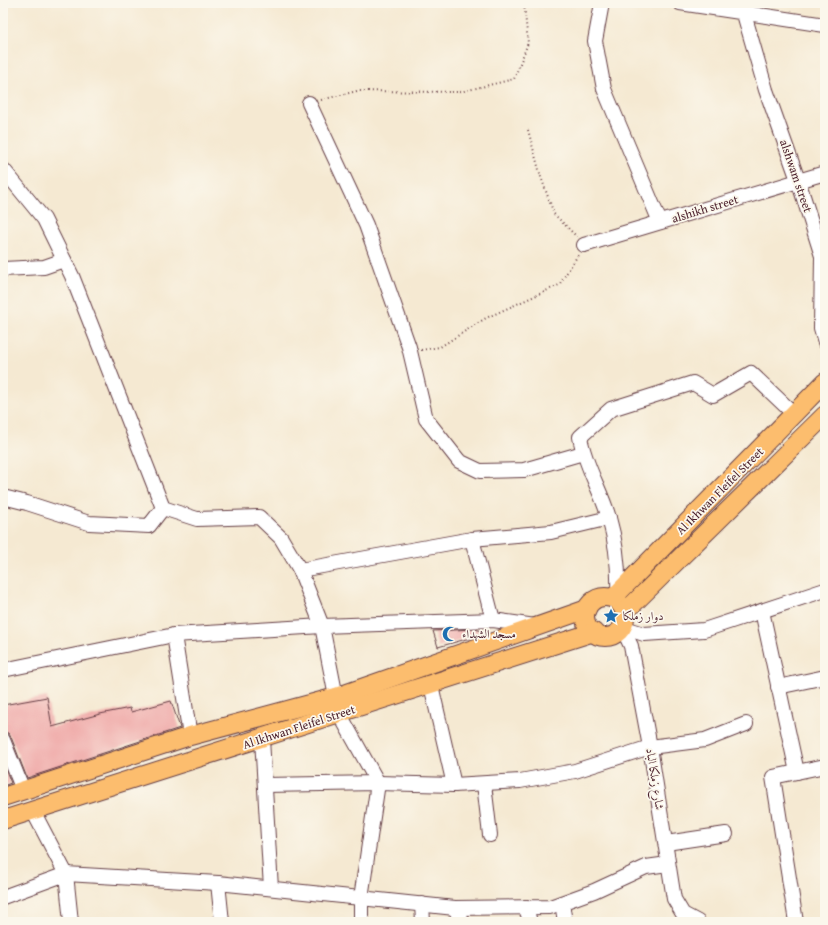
<svg xmlns="http://www.w3.org/2000/svg" width="828" height="925" font-family="'Gentium Book Plus',Amiri,serif">
<style>
.building{fill:#efa6a5}
.lines{fill:none;stroke-linecap:round;stroke-linejoin:round}
.minor-casing{stroke:#643d44;stroke-width:16}
.major-casing{stroke:#643d44;stroke-width:20}
.path{stroke:#643d44;stroke-width:2;stroke-dasharray:1 3;stroke-linecap:butt}
.minor{stroke:#fff;stroke-width:14}
.major{stroke:#fcbd6e;stroke-width:18}
.labels{text-anchor:middle;stroke-width:3.5;stroke-linejoin:round;paint-order:stroke}
.street-label{font-size:12px;fill:#4a1f2b;stroke:#fbf7ec}
.poi-label{font-size:12px;fill:#4a1f2b;stroke:#fbf7ec;text-anchor:start}
</style>
<rect width="100%" height="100%" fill="#fbf7ec"/>
<filter id="ink" filterUnits="userSpaceOnUse"><feTurbulence type="fractalNoise" baseFrequency=".025" numOctaves="2"/><feDisplacementMap in="SourceGraphic" scale="8" xChannelSelector="R" yChannelSelector="G"/><feConvolveMatrix kernelMatrix="1 2 1 2 8 2 1 2 1" color-interpolation-filters="sRGB"/></filter>
<filter id="wash" filterUnits="userSpaceOnUse"><feTurbulence type="fractalNoise" baseFrequency=".012" numOctaves="4" result="noise"/><feDisplacementMap in="SourceGraphic" scale="16" xChannelSelector="R" yChannelSelector="G"/><feGaussianBlur stdDeviation="0.9" result="paint"/><feColorMatrix in="noise" values="0 0 0 0 0 0 0 0 0 0 0 0 0 0 0 0 0 1.4 0 .05"/><feComposite in="paint" operator="in"/></filter>
<g filter="url(#wash)">
<rect width="100%" height="100%" fill="#f5e9d2"/>
<g id="blocks">
<g class="building">
<polygon points="475,629 482,631 477,636 438,647 433,631"/>
<polygon points="47,697 52,727 100,714 130,708 131,712 171,701 180,728 27,778 11,737 8,733 3,732 3,705"/>
<polygon points="3,763 11,783 3,786"/>
</g>
</g>
</g>
<g filter="url(#ink)">
<use href="#blocks" fill-opacity="0" stroke="#643d44" stroke-width="1"/>
<g class="lines">
<defs>
<g id="minor">
<polyline points="602,3 595,41 604,89 660,222"/>
<polyline points="680,3 825,25"/>
<polyline points="744,14 766,90 798,180 822,256 821,328 825,342"/>
<polyline points="309,103 366,225 409,347 426,419 459,461 480,471 524,470 583,453"/>
<polyline points="3,169 44,219 72,276 163,508 197,519 259,517 281,538 300,570 322,626 174,635 3,670"/>
<polyline points="584,245 825,173"/>
<polyline points="3,269 44,267 64,260"/>
<polyline points="3,497 27,503 89,523 149,526 163,508"/>
<polyline points="472,539 493,620"/>
<polyline points="300,570 472,539 551,532 609,518"/>
<path d="M618,595C619,570 616,542 609,518C601,490 585,466 580,437L611,409L693,383L713,395L751,373L795,415"/>
<polyline points="762,611 797,772"/>
<polyline points="622,627 631,646 650,747 674,899 683,914 698,922"/>
<polyline points="622,627 644,634 704,630 825,590"/>
<polyline points="174,635 190,736"/>
<polyline points="431,685 454,785"/>
<polyline points="778,687 825,677"/>
<polyline points="336,697 322,626 493,620 535,626"/>
<polyline points="339,713 378,783 361,898 361,922"/>
<polyline points="262,739 271,888"/>
<polyline points="3,740 23,790"/>
<polyline points="484,784 490,835"/>
<polyline points="265,785 378,783 454,785 520,781 575,771 650,747 705,740 746,724"/>
<polyline points="33,811 66,874 218,883 455,908 550,907 594,891 646,867 668,864"/>
<polyline points="666,843 726,834"/>
<polyline points="218,883 222,922"/>
<polyline points="3,897 66,874 71,922"/>
<polyline points="562,903 565,922"/>
<polyline points="422,904 423,922"/>
<polyline points="526,907 530,922"/>
<polyline points="455,908 462,922"/>
<polyline points="796,922 773,777 825,766"/>
</g>
<g id="major">
<circle cx="605" cy="617" r="20"/>
<polyline points="613,598 825,382"/>
<polyline points="625,612 825,415"/>
<polyline points="3,797 190,736 336,697 587,609"/>
<polyline points="3,820 594,632"/>
</g>
</defs>
<use href="#minor" class="minor-casing"/>
<use href="#major" class="major-casing"/>
<g class="path">
<polyline points="321,100 357,91 460,92 514,79 528,43 524,3"/>
<polyline points="528,130 541,177 554,214 577,237"/>
<polyline points="421,350 440,347 486,318 559,285 578,255"/>
</g>
<use href="#minor" class="minor"/>
<use href="#major" class="major"/>
</g>
</g>
<defs>
<symbol id="sight-bare" viewBox="-9 -9 18 18"><path d="M0-6L1.8-2.2L6-1.7L2.9 1.2L3.7 5.4L0 3.3L-3.7 5.4L-2.9 1.2L-6-1.7L-1.8-2.2Z" fill="#1f6fb2" stroke="#fbf7ec" stroke-width="2.5" paint-order="stroke"/></symbol>
<symbol id="mosque-bare" viewBox="-9 -9 18 18"><path d="M3.5-4.9A6 6 0 1 0 3.5 4.9A5 5 0 1 1 3.5-4.9Z" fill="#1f6fb2" stroke="#fbf7ec" stroke-width="2.5" paint-order="stroke"/></symbol>
</defs>
<g fill-rule="evenodd">
<use href="#sight-bare" x="600" y="605" width="22" height="22"/>
<use href="#mosque-bare" x="439" y="623" width="22" height="22"/>
</g>
<g class="labels">
<g class="street-label">
<text transform="translate(796 176) rotate(71)" y="4">alshwam street</text>
<text transform="translate(705 209) rotate(-17)" y="4">alshikh street</text>
<text transform="translate(720 491) rotate(-45)" y="4">Al Ikhwan Fleifel Street</text>
<text transform="translate(299 727) rotate(-18)" y="4">Al Ikhwan Fleifel Street</text>
<text transform="translate(655 779) rotate(81)" y="4">شارع زملكا الباد</text>
</g>
<g class="poi-label">
<text x="623" y="620">دوار زملكا</text>
<text x="462" y="638">مسجد الشهداء</text>
</g>
</g>
<rect width="828" height="925" fill="none" stroke="#fbf7ec" stroke-width="16"/>
</svg>
